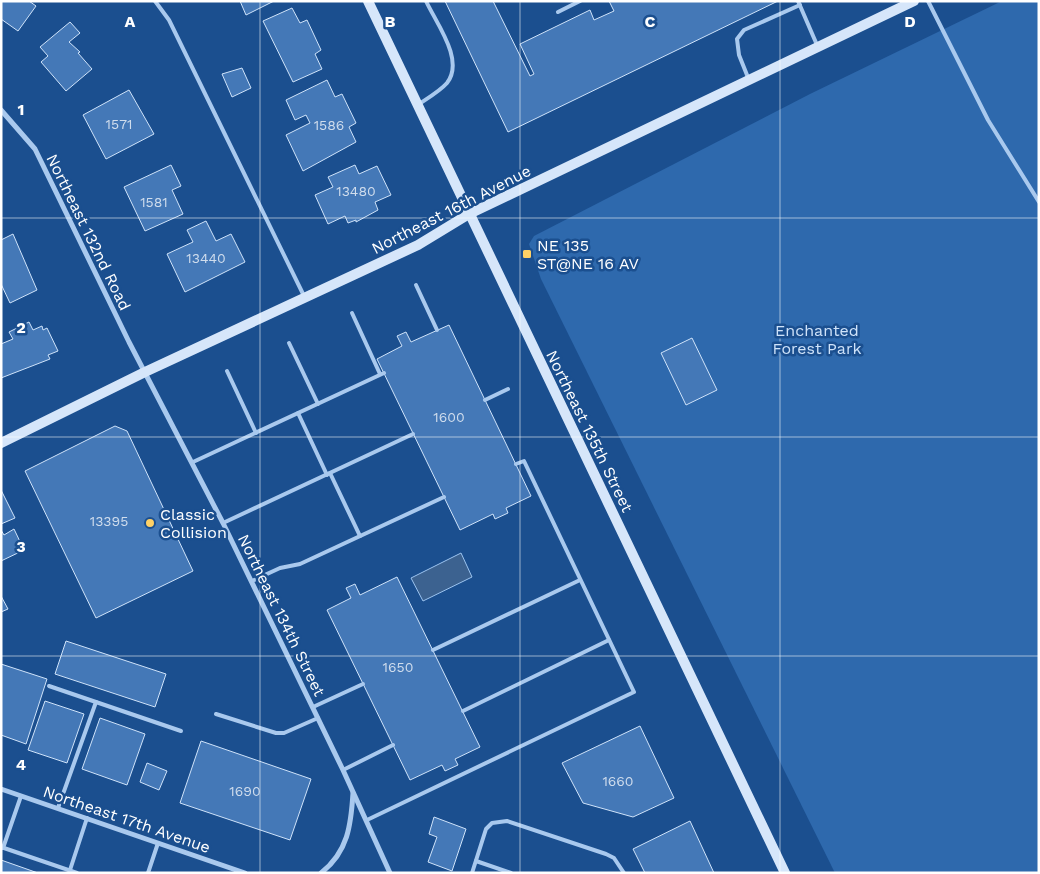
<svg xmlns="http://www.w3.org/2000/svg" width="1040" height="874" font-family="'Work Sans',sans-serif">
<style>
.green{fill:#2e69ad}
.water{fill:#3c6290;stroke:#9cc4f0}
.building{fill:#4478b7;stroke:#cfe3fa}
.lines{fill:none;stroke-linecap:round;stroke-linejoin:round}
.lane{stroke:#a9c9ee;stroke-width:4}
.street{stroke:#a9c9ee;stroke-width:5}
.secondary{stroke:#d6e6fa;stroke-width:10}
.grid{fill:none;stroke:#fff;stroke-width:1;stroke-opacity:0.55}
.poi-dot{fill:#ffd166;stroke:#1b4f8f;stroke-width:2}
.labels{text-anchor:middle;stroke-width:5;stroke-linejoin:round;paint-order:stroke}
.number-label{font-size:14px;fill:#d0dded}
.street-label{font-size:16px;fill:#fff;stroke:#1b4f8f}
.poi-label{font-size:16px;fill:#fff;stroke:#1b4f8f;text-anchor:start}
.park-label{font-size:16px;fill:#cfe3fa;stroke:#1b4f8f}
.grid-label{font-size:16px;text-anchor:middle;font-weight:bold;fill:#fff;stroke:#1b4f8f;stroke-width:5;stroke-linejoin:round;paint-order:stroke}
</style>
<rect width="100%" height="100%" fill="#1b4f8f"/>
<polygon class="green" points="1002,1 1039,1 1039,873 835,873 541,279 529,244 534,236 810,94"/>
<polygon class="water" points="461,553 472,577 423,601 411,578"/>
<g class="building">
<polygon points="1,1 29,1 36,6 18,31 1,19"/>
<polygon points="240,1 274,1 246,15"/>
<polygon points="445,1 493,1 530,76 534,74 520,44 590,10 594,20 614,11 609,1 778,1 508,132"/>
<polygon points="292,8 300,23 307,20 321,50 315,54 322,69 293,82 263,21"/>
<polygon points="70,22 80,33 69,42 80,52 78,53 92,69 66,91 41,62 48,56 40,47"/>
<polygon points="242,68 251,88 232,97 222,74"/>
<polygon points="327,80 335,97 342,94 356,123 349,127 356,142 303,171 286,135 310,123 306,115 295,120 286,100"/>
<polygon points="129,90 154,134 106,159 83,115"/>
<polygon points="171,165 181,186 172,190 183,214 145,231 124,187"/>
<polygon points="355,165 359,174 377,166 391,195 375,202 378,210 356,222 356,220 348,223 345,216 328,224 315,195 333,187 328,177"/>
<polygon points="206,221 216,241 231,234 245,262 185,292 167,254 193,242 187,230"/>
<polygon points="13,234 37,290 10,303 1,284 1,240"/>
<polygon points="29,322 33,330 42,326 43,330 47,328 58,351 48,355 50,359 1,378 1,344 13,339 9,332"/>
<polygon points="449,325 531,496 506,508 508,513 495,519 493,514 460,530 377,359 402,346 397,336 406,332 411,342"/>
<polygon points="692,338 717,390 686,405 661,353"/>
<polygon points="115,426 127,431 193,571 96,618 25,471"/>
<polygon points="1,490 15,518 1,524"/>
<polygon points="14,529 24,550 1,561 1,530 4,535"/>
<polygon points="397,577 480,747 455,759 458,765 445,771 442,765 410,780 327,610 351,598 346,588 355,584 360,595"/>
<polygon points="1,596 8,609 1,612"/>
<polygon points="66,641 166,674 155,707 55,674"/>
<polygon points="1,664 47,679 26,744 1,735"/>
<polygon points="45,701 84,714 67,763 28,750"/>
<polygon points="100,718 145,734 127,785 82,769"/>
<polygon points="640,726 674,798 633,817 583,803 562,763"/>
<polygon points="201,741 311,779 290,840 180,803"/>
<polygon points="147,763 167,771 159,790 140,782"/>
<polygon points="434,817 466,829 452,871 428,862 437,837 429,834"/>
<polygon points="690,821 714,873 645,873 633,849"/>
<polygon points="1,860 38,873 1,873"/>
</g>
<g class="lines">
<g class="lane">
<polyline points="155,1 169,20 305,298"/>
<polyline points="798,1 817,45"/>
<polyline points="928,1 988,120 1039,202"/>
<polyline points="558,12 580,1"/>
<polyline points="749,80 739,55 737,39 744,30 800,5"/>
<path d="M419,104C428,98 440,91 447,83C465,60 436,23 426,1"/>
<polyline points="416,285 437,330"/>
<polyline points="352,313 380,374"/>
<polyline points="289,343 318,404"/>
<polyline points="227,371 256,433"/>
<polyline points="485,400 508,389"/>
<polyline points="298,413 327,475"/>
<polyline points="193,462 384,373"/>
<polyline points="330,473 360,536"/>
<polyline points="223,523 413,434"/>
<polyline points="252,581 280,568 300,564 444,497"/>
<polyline points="433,650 580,580"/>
<polyline points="49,686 181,731"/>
<polyline points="313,707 363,684"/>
<polyline points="463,711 609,640"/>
<polyline points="216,714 276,733 284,733 318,718"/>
<polyline points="343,770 393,745"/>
<polyline points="58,808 96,702"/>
<polyline points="367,820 634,692 524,461 516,464"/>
<polyline points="1,847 77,873"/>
<polyline points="3,848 21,796"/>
<polyline points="476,861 511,873"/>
<polyline points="70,870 87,818"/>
<polyline points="148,873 158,843"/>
<polyline points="472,873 486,829 492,823 507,821 606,854 614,858 624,873"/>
</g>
<g class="street">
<polyline points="1,110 35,149 129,342 223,523 343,770 390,873"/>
<polyline points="1,789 245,873"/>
<path d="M321,873C348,852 351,825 353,793"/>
</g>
<g class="secondary">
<polyline points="368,1 785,873"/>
<polyline points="1,443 145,372 418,245 469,214 914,1"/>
</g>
</g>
<path class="grid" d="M260,1V873M520,1V873M780,1V873M1,218H1039M1,437H1039M1,656H1039"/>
<g class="poi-dot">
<rect x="522" y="249" width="10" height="10" rx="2.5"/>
<circle cx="150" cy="523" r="5"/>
</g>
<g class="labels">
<g class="number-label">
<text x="119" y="129">1571</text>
<text x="329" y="130">1586</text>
<text x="356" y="196">13480</text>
<text x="154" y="207">1581</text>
<text x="206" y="263">13440</text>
<text x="449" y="422">1600</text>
<text x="109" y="526">13395</text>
<text x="398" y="672">1650</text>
<text x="618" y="786">1660</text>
<text x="245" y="796">1690</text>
</g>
<g class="street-label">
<text transform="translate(451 209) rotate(-27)" y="6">Northeast 16th Avenue</text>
<text transform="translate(89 232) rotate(64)" y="6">Northeast 132nd Road</text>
<text transform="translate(590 431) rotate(64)" y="6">Northeast 135th Street</text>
<text transform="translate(282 615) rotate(64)" y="6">Northeast 134th Street</text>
<text transform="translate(127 819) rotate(19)" y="6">Northeast 17th Avenue</text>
</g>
<g class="poi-label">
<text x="537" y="251">NE 135<tspan x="537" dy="18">ST@NE 16 AV</tspan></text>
<text x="160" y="520">Classic<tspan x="160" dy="18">Collision</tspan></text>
</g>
<g class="park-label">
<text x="817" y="336">Enchanted<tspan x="817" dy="18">Forest Park</tspan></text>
</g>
</g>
<g class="grid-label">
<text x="130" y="27">A</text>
<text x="390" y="27">B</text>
<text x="650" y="27">C</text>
<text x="910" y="27">D</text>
<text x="21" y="115">1</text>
<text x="21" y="333">2</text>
<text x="21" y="552">3</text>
<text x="21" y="770">4</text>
</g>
<rect width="1040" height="874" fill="none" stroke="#ffffff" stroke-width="5"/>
</svg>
